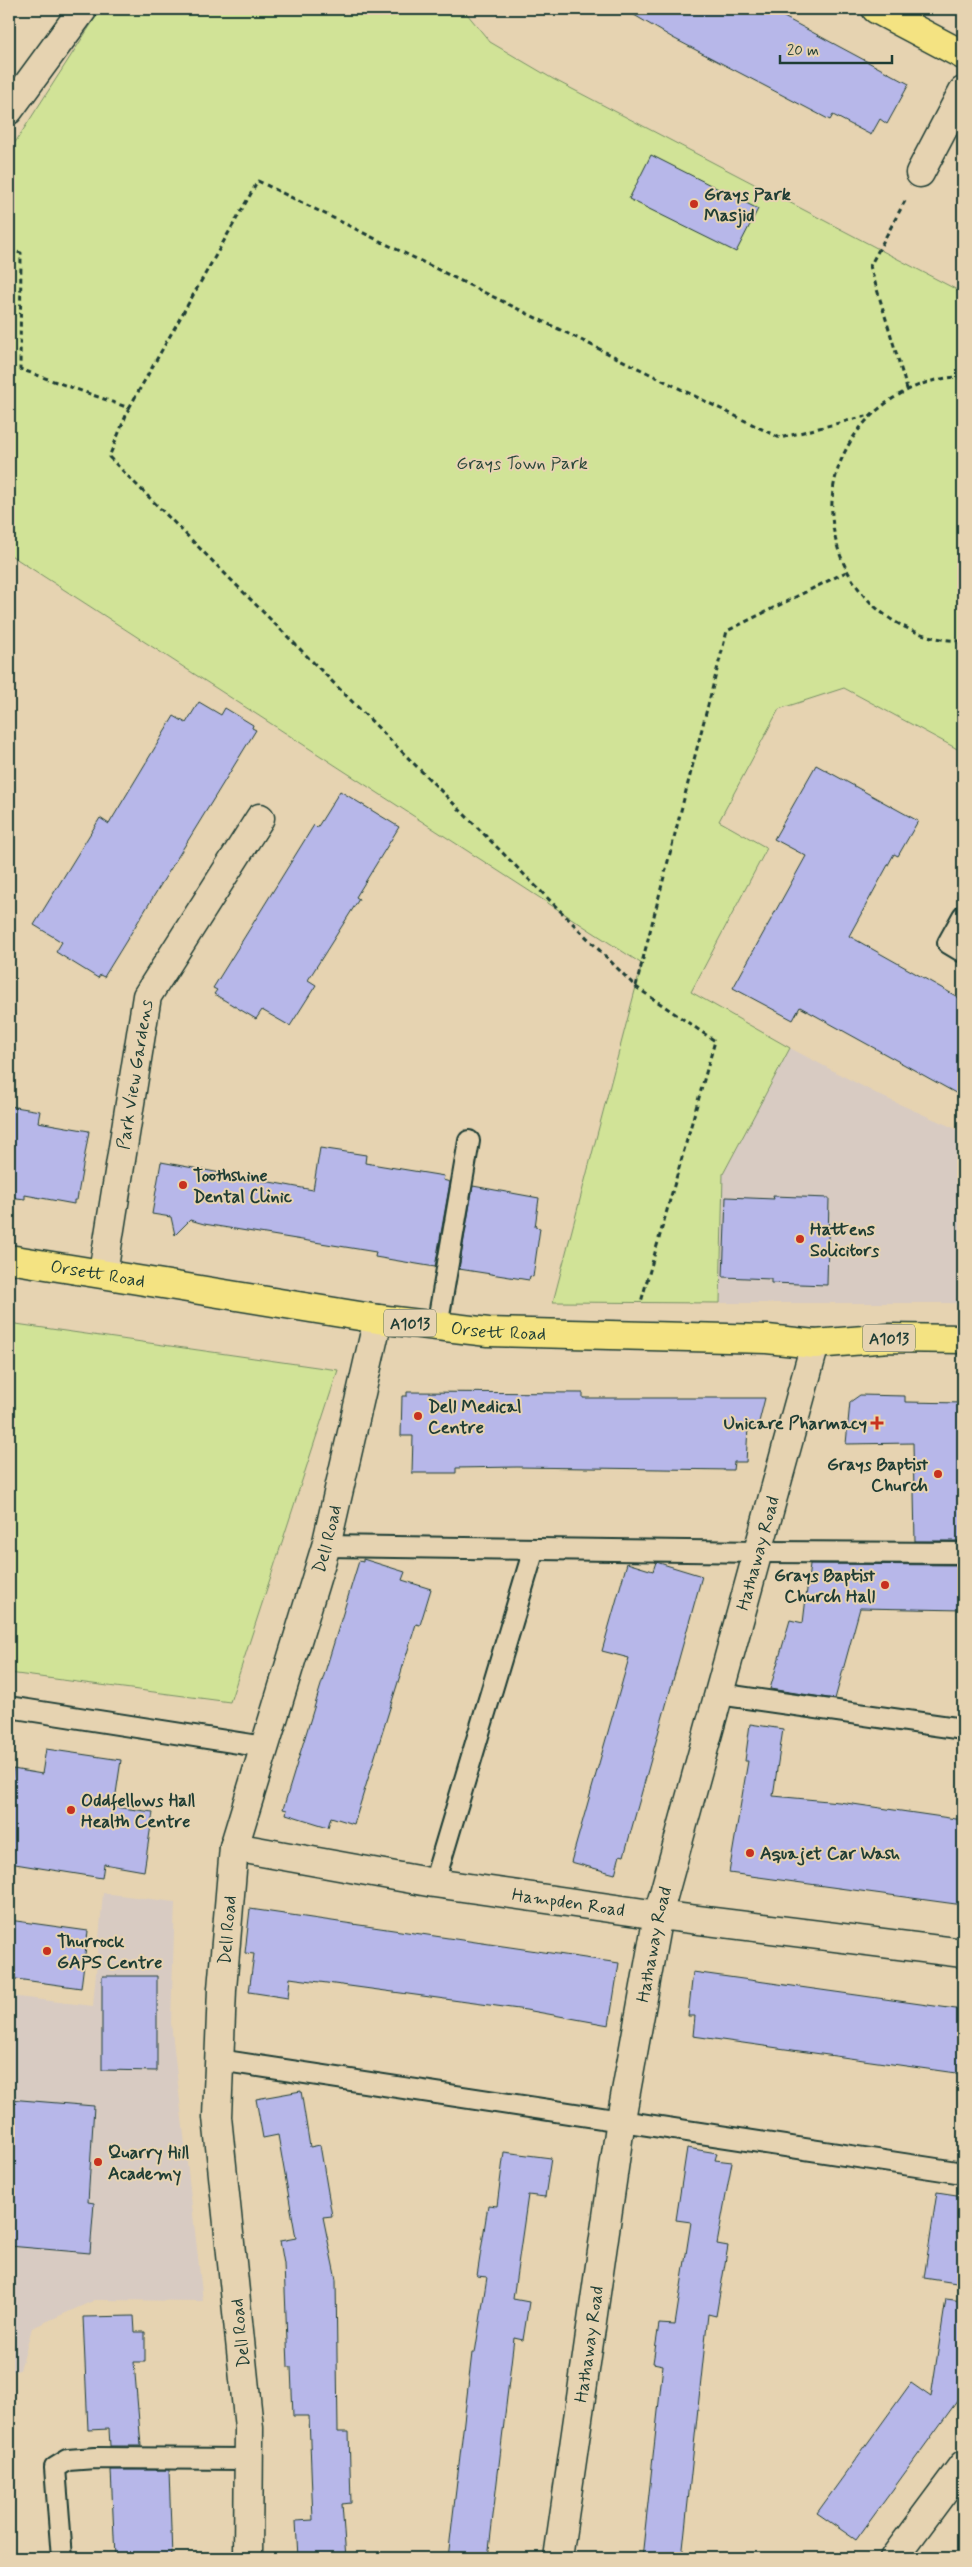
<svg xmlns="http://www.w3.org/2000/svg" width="972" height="2567" font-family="Mynerve,sans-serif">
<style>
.built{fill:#d8cbc2}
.green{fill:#d1e397;stroke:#789066}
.building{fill:#b7b7e9;stroke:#1f3d34}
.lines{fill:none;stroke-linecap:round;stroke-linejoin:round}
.lane-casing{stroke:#1f3d34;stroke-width:24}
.street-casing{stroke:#1f3d34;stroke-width:31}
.secondary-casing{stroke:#1f3d34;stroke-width:31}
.primary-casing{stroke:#1f3d34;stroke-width:31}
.path{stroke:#1f3d34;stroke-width:3;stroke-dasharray:5 4;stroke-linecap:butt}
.lane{stroke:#e6d3b1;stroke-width:20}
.street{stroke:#e6d3b1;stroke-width:28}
.secondary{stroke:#e6d3b1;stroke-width:28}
.primary{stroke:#f4e382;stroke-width:28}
.poi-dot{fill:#c8321e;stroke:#e6d3b1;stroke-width:2}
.labels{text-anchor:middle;stroke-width:4;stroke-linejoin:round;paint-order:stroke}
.shield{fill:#e6d3b1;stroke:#5b6a5a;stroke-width:1}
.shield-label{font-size:16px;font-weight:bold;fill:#1f3d34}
.poi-label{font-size:18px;font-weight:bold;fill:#1f3d34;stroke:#e6d3b1;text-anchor:start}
.park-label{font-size:18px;fill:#284539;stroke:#e6d3b1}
.street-label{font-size:18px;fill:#1f3d34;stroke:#e6d3b1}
</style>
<rect width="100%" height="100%" fill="#e6d3b1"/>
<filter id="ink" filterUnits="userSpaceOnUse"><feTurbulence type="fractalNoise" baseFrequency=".02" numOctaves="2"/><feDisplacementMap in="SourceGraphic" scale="10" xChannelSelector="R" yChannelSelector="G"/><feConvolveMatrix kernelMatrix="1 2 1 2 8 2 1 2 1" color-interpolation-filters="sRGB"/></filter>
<g filter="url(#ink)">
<g class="built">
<polygon points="790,1048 881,1096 963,1132 963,1303 720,1303 723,1174"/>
<polygon points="103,1893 175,1902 171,2023 203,2301 95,2300 32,2328 20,2370 9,2372 9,1996 93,2006"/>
</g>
<g class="green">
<polygon points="101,9 463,9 490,42 553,79 963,293 963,752 844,688 779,709 719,821 767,848 691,992 790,1048 723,1174 720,1303 553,1302 642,964 9,554 9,152"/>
<polygon points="9,1323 338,1370 230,1702 9,1673"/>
</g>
<g class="building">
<polygon points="624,9 769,9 909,84 887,124 880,119 871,135 833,115 830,120 673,38"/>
<polygon points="651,155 758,209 736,252 629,199"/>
<polygon points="199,702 221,715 225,708 253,725 252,728 256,730 104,977 100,975 98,978 56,952 62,942 34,925 100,818 109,824 174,716 186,723"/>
<polygon points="816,765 918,821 898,856 894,854 849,936 963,1000 963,1097 800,1007 793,1020 733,988 806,856 774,839"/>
<polygon points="340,791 399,827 356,897 359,899 308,980 316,985 290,1026 262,1010 256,1019 214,994 217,990 213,988 314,825 317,828"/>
<polygon points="9,1106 40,1111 38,1122 89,1131 77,1200 74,1200 74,1204 25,1195 25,1199 9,1197"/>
<polygon points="320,1148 366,1155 365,1163 444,1176 443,1180 450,1182 435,1267 375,1257 376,1252 204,1224 190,1220 175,1235 171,1217 152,1214 161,1162 313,1190"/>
<polygon points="473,1186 539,1198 535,1227 540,1228 533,1277 530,1276 529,1280 459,1269"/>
<polygon points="773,1196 829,1198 827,1285 771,1283 771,1279 723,1277 726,1197 774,1199"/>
<polygon points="407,1392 583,1393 583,1398 765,1398 758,1426 748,1427 746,1462 734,1462 733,1470 517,1467 456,1468 456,1473 412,1473 413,1436 401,1436 402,1396 407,1396"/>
<polygon points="860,1395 905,1396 905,1402 963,1403 963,1541 915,1541 913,1443 846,1444 850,1402"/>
<polygon points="363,1559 405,1572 402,1580 431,1589 420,1625 416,1624 354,1824 331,1817 328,1827 286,1814 287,1810 283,1809 359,1561 363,1562"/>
<polygon points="656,1562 702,1576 624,1856 620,1855 615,1874 571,1862 629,1658 602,1651 627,1563 653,1571"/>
<polygon points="810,1564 963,1565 963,1610 860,1608 835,1699 770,1689 790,1620 803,1623"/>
<polygon points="750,1724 783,1729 773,1796 839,1802 963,1820 963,1905 729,1873 748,1761 745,1761"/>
<polygon points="46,1749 121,1760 114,1807 153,1812 144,1871 104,1864 102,1878 9,1863 9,1798 13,1769 42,1774"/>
<polygon points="250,1909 619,1963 609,2025 526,2010 290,1978 288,1998 249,1992 254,1954 245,1953"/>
<polygon points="9,1920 88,1931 81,1988 9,1978"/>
<polygon points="693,1972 963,2010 963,2074 693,2036 695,2016 688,2016"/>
<polygon points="102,1976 157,1976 157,2071 102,2070"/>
<polygon points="301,2091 310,2147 320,2145 332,2216 323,2217 336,2280 338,2432 349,2432 351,2503 342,2504 346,2558 298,2558 296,2521 313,2520 309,2416 293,2416 291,2367 288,2367 284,2264 280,2241 296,2238 278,2135 263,2138 256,2099"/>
<polygon points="9,2099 94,2106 88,2202 94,2203 90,2253 9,2246"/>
<polygon points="687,2148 717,2153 715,2160 732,2162 717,2244 728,2246 716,2316 708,2314 682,2558 642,2558 663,2365 653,2363 659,2324 675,2325 691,2222 676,2220"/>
<polygon points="504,2152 551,2158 545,2197 528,2195 513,2299 529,2302 523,2340 514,2338 488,2558 448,2558 472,2353 475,2353 487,2277 477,2276 488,2205 497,2206"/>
<polygon points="937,2192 963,2196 963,2284 924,2278"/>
<polygon points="946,2299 963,2301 963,2393 856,2540 817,2513 911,2383 931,2397"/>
<polygon points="134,2316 135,2332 145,2332 145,2362 134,2362 141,2446 110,2446 109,2429 88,2430 83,2317"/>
<polygon points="111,2470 169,2470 172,2558 115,2558"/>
</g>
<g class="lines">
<defs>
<g id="lane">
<polyline points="963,916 948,943 963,952"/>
<polyline points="437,1327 469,1141"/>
<polyline points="326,1546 760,1552 963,1553"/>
<polyline points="719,1694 963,1729"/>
<polyline points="9,1707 265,1747"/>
<polyline points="434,1883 534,1549"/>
<polyline points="219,2060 963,2173"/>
<polyline points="62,2558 55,2468 68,2460 95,2458 249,2459"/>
</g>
<g id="street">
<polyline points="9,110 83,9"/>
<polyline points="920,173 963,91"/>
<path id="s1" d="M103,1273L147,996L260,818"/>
<path id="s2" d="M234,1847L434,1883L658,1915L963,1953"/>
<path id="s3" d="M248,2558L249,2428L217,2117L222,1989L234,1847L326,1546L378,1319"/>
<polyline points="894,2558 963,2465"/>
</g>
<g id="secondary">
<path id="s4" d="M558,2558L621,2119L658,1915L815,1344"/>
</g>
<g id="primary">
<polyline points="876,9 963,55"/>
<path id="s5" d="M9,1259L378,1319L488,1332L767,1339L815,1344L889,1338L963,1339"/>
</g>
</defs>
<use href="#lane" class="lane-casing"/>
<use href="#street" class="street-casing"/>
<use href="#secondary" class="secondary-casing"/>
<use href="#primary" class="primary-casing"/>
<g class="path">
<polyline points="905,201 870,266 907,389"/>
<polyline points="9,250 21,253 20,369 129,408 109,457 636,987 715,1041 641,1302"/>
<path d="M963,377C936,377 911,386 889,401C783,476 834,638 963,641"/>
<polyline points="129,408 258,181 780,438 870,415"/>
<polyline points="636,986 727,631 846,572"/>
</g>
<use href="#lane" class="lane"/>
<use href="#street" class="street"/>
<use href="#secondary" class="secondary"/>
<use href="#primary" class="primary"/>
</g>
</g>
<g class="poi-dot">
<circle cx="694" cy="204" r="5"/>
<circle cx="183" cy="1185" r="5"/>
<circle cx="800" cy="1239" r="5"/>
<circle cx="418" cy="1416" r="5"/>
<path d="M874.5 1415.5h5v5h5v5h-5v5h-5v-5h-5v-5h5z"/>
<circle cx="938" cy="1474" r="5"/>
<circle cx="885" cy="1585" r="5"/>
<circle cx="71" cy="1810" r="5"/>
<circle cx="750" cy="1853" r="5"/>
<circle cx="47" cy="1951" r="5"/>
<circle cx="98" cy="2162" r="5"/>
</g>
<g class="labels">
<g class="shield">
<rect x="384" y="1309.5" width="52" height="27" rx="4"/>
<rect x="863" y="1324.5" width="52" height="27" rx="4"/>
</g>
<g class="shield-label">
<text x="410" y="1329">A1013</text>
<text x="889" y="1344">A1013</text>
</g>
<g class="poi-label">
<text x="704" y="200">Grays Park<tspan x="704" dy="21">Masjid</tspan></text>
<text x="193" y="1181">Toothshine<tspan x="193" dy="21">Dental Clinic</tspan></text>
<text x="810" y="1235">Hattens<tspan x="810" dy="21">Solicitors</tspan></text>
<text x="428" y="1412">Dell Medical<tspan x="428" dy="21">Centre</tspan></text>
<text x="867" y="1429" text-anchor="end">Unicare Pharmacy</text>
<text x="928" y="1470" text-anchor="end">Grays Baptist<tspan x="928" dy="21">Church</tspan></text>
<text x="875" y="1581" text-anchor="end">Grays Baptist<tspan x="875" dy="21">Church Hall</tspan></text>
<text x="81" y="1806">Oddfellows Hall<tspan x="81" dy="21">Health Centre</tspan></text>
<text x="760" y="1859">Aquajet Car Wash</text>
<text x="57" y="1947">Thurrock<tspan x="57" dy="21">GAPS Centre</tspan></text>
<text x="108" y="2158">Quarry Hill<tspan x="108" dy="21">Academy</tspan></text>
</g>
<g class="park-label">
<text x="522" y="469">Grays Town Park</text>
</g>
<g class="street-label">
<text dy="6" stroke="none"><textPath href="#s1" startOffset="201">Park View Gardens</textPath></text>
<text dy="6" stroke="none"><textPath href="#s5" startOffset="90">Orsett Road</textPath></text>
<text dy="6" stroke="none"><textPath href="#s5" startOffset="495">Orsett Road</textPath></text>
<text dy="6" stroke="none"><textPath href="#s3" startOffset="1035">Dell Road</textPath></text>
<text dy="6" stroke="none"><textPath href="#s4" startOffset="1026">Hathaway Road</textPath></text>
<text dy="6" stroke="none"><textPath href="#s2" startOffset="339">Hampden Road</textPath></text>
<text dy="6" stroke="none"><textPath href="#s3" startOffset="630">Dell Road</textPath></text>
<text dy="6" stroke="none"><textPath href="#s4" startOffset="621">Hathaway Road</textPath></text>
<text transform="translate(240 2333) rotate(-96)" y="6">Dell Road</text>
<text dy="6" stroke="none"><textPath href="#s4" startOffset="216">Hathaway Road</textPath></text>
</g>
</g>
<rect width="972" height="2567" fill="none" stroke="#e6d3b1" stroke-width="30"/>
<rect x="15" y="15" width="942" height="2537" fill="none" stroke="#1f3d34" stroke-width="2" filter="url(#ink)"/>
<path d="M780 55v8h112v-8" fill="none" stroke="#1f3d34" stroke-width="2.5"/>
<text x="787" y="55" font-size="15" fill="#1f3d34" stroke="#e6d3b1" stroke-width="4" paint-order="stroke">20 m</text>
</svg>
